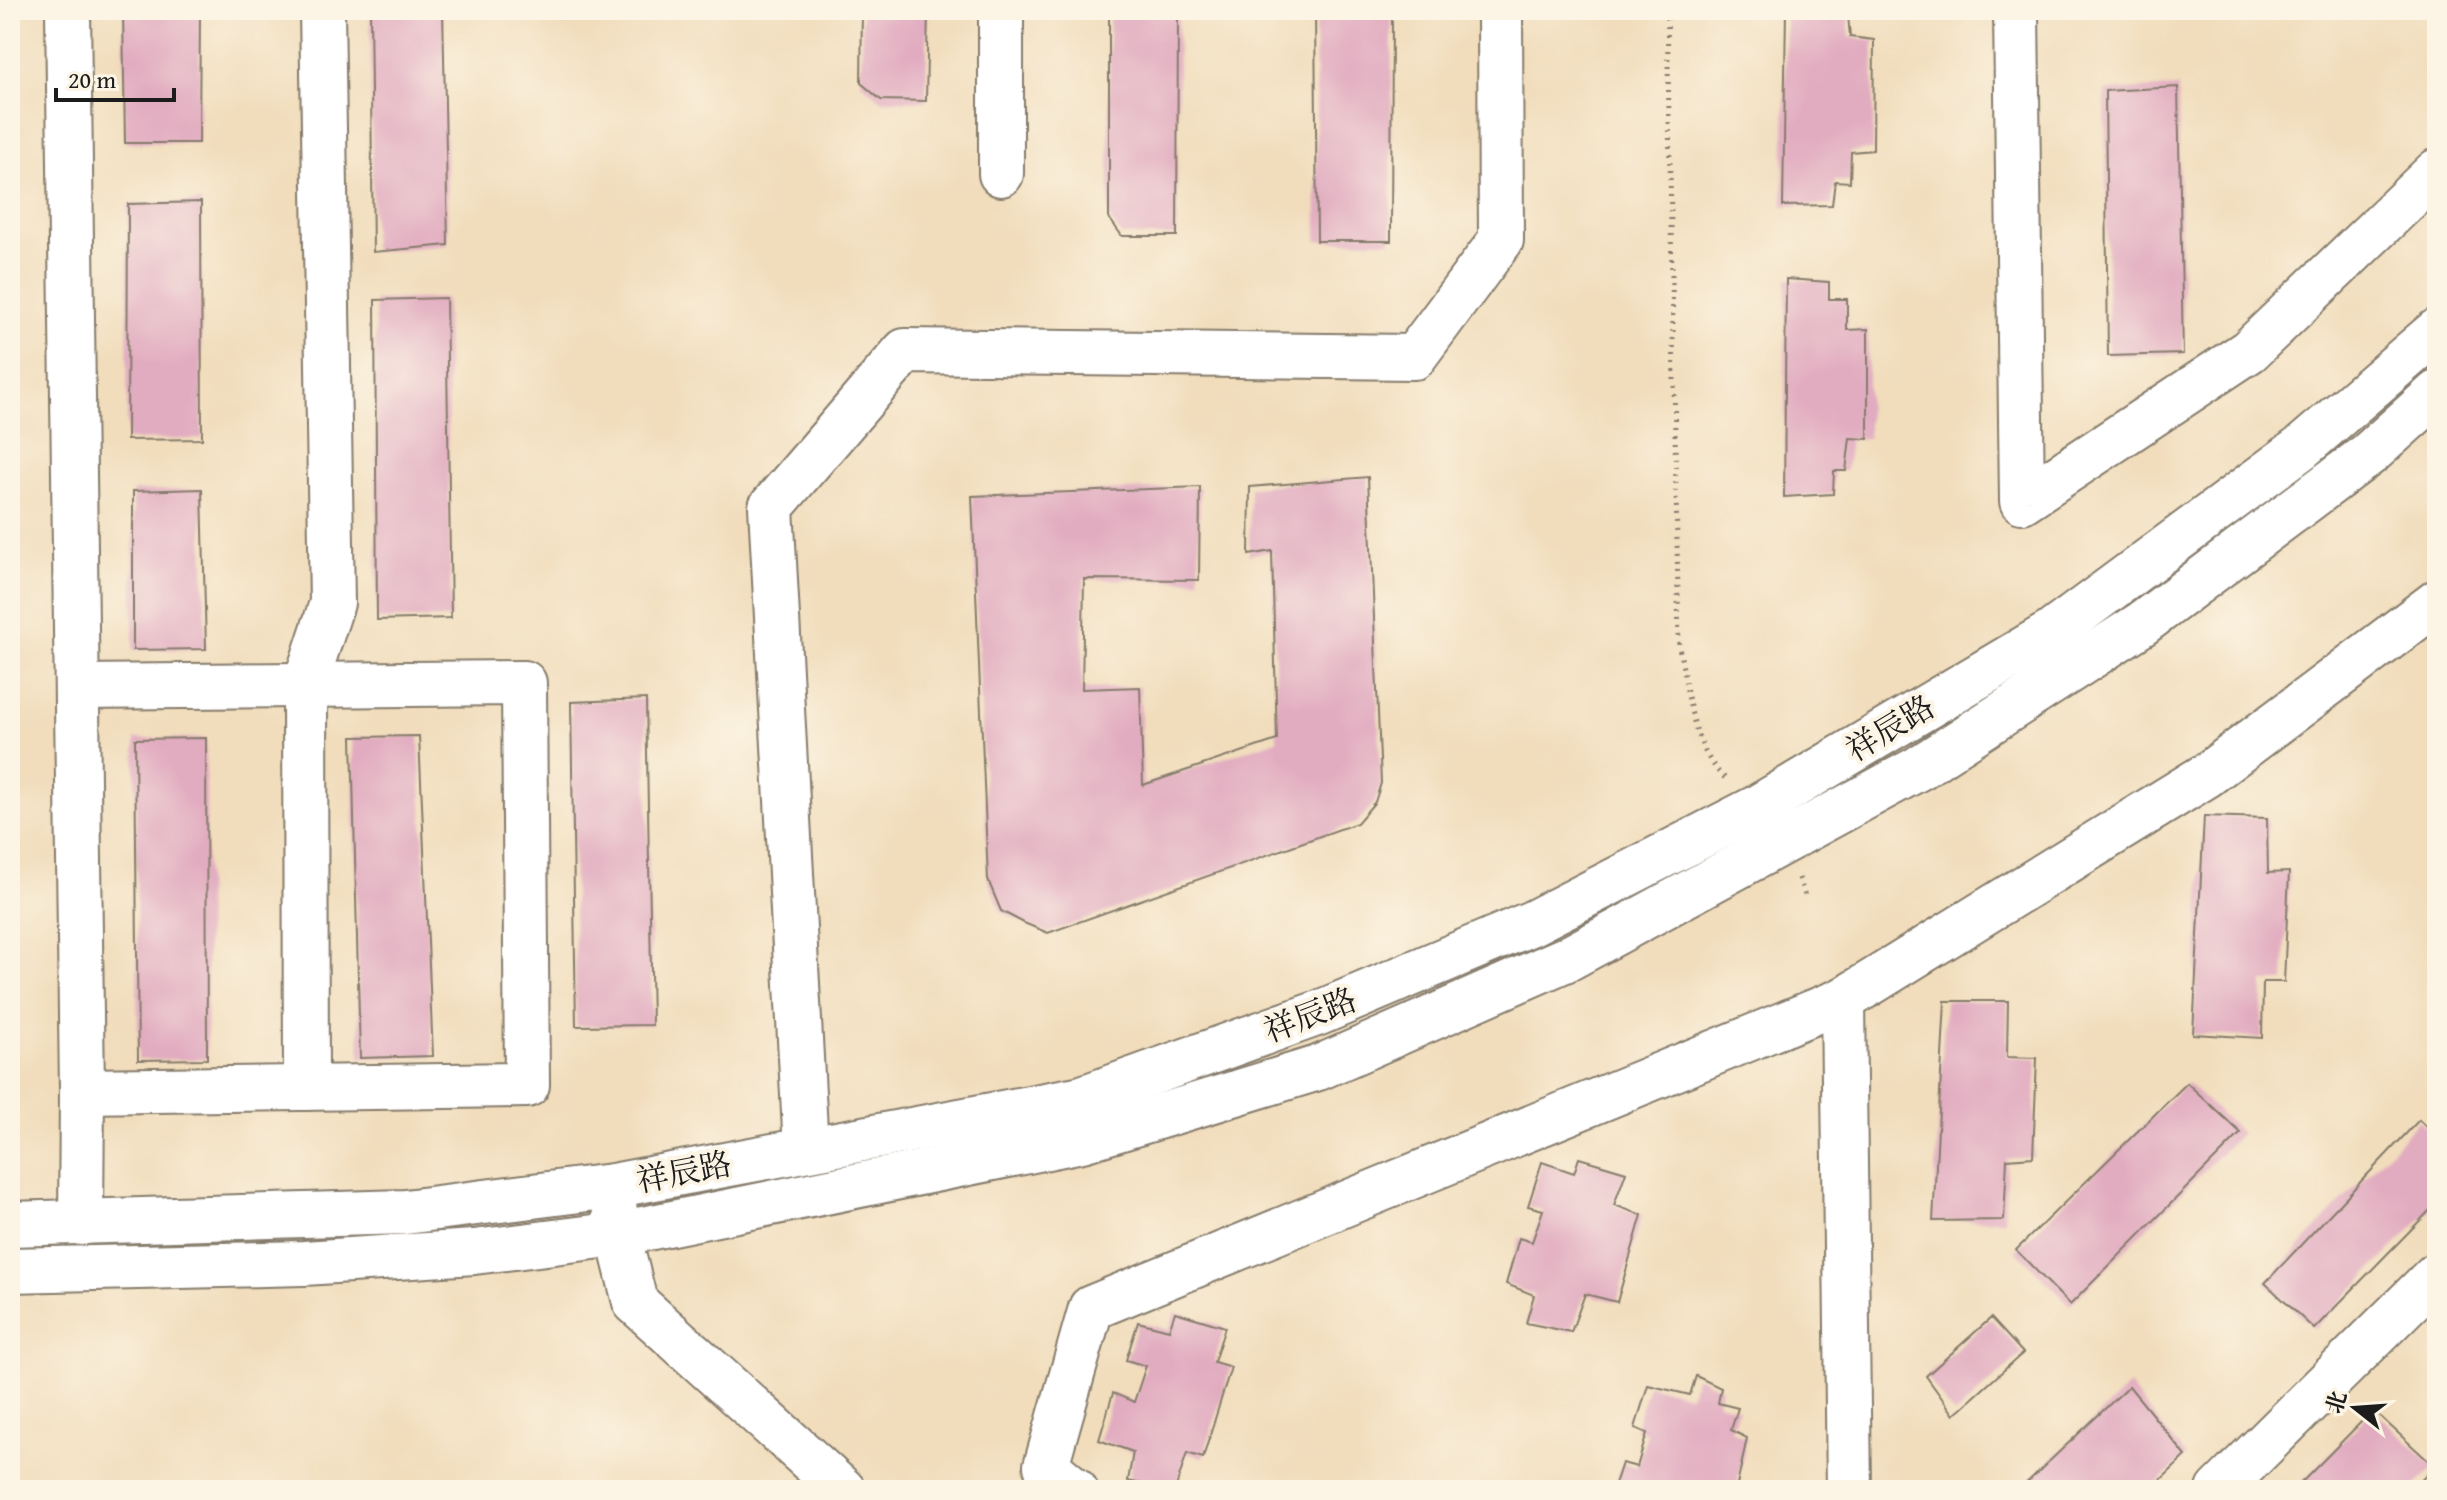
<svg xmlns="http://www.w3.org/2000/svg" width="2447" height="1500" font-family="'Gentium Book Plus','Noto Serif SC',serif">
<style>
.building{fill:#e1abc0}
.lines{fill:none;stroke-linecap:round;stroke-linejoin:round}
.minor-casing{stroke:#867c6c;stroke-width:48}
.path{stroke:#867c6c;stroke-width:5;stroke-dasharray:2 6;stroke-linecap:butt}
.minor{stroke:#fff;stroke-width:44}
.labels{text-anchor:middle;stroke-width:8;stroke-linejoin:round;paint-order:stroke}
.street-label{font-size:32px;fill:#1c1c1c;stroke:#fcf5e5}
</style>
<rect width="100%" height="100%" fill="#fcf5e5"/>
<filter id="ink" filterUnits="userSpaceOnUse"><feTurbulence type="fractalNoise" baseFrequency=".0125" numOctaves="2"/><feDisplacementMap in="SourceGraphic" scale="16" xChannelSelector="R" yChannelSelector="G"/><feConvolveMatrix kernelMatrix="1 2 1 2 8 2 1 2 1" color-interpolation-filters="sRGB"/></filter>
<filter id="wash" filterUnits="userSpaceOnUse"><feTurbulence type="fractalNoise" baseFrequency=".006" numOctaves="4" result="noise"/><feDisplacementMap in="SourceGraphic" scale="32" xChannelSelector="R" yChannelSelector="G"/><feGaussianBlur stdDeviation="1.8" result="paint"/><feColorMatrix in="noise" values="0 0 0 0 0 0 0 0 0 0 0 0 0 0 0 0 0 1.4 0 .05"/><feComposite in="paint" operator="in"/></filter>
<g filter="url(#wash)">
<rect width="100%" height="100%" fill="#f1ddbc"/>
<g id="blocks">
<g class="building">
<polygon points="123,10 200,10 199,143 125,143"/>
<polygon points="370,10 443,10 448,245 373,252"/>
<polygon points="862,10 928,10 926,101 881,100 861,83"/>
<polygon points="1109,10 1178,10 1177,236 1122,236 1109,218"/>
<polygon points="1315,10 1392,10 1391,241 1317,241"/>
<polygon points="1786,10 1830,10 1830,14 1848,15 1850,37 1874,40 1873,150 1851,152 1850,182 1835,181 1832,205 1783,206"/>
<polygon points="2178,87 2183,354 2108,356 2105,91"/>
<polygon points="201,202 202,439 127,440 128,204"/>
<polygon points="1786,279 1829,282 1829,299 1847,299 1847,330 1868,329 1868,439 1850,438 1846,471 1834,471 1833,494 1784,497"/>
<polygon points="446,298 451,618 377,620 375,300"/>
<polygon points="1368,477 1381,783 1375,802 1357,823 1048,933 1024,923 1001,911 988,880 972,496 1200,487 1199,580 1084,579 1082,689 1140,687 1143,785 1277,740 1272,551 1249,555 1250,487"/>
<polygon points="202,489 206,649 133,650 133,491"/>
<polygon points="646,699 652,1025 576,1026 571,702"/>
<polygon points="419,736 433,1056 360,1058 352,737"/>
<polygon points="206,738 207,1059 138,1060 135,739"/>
<polygon points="2204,816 2267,818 2268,873 2289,872 2284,982 2263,982 2262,1038 2193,1034"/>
<polygon points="1945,1001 2008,1001 2007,1057 2037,1058 2033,1157 2007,1159 2004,1220 1933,1221"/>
<polygon points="2187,1083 2241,1133 2070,1305 2016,1250"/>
<polygon points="2419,1120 2437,1138 2437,1203 2314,1329 2265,1283"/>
<polygon points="1579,1158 1626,1172 1614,1205 1642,1215 1617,1302 1585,1294 1571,1332 1526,1323 1534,1295 1506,1284 1519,1238 1532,1242 1543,1210 1528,1206 1542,1162 1574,1173"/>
<polygon points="1175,1312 1225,1327 1214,1362 1231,1367 1203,1458 1187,1453 1175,1490 1166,1490 1128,1481 1133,1452 1099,1440 1113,1393 1134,1402 1146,1366 1126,1360 1138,1322 1169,1330"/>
<polygon points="1991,1318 2023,1353 1954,1415 1926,1376"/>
<polygon points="1696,1376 1721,1388 1718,1403 1738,1408 1731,1430 1747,1438 1736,1490 1613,1490 1622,1463 1637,1467 1647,1433 1635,1428 1648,1385 1690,1395"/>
<polygon points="2129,1386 2186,1456 2150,1490 2019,1490"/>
<polygon points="2373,1410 2435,1467 2411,1490 2294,1490"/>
</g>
</g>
</g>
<g filter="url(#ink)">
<use href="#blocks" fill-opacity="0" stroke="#867c6c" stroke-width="2"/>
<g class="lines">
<defs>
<g id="minor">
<polyline points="68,10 82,1091 81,1223"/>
<polyline points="1001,10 1001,174"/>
<polyline points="2016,10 2022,501 2249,351 2437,171"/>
<polyline points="77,687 524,683 527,1085 82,1091"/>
<polyline points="306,1088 305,685 332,603 322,10"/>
<polyline points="806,1149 771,507 905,351 1414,357 1501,240 1500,10"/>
<polyline points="614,1204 618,1234 635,1302 843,1490"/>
<polyline points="10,1224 405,1212 612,1186 1082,1098 1319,1013 1532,923 1758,807 2051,633 2301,448 2437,331"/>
<polyline points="10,1270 304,1263 474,1252 618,1234 1082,1140 1318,1068 1571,957 1919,768 2143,623 2370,453 2437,393"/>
<polyline points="1075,1490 1046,1466 1091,1308 1843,1000"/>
<polyline points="1849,1490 1843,1000 2207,775 2437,602"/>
<polyline points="2219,1490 2437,1274"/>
</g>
</defs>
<use href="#minor" class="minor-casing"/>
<g class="path">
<path d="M1667,10L1679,647C1688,689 1691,748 1725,778"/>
<polyline points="1799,878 1806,899"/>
</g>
<use href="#minor" class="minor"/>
</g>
</g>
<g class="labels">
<g class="street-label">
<text transform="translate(1890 728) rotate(-31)" y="11">祥辰路</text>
<text transform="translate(1310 1015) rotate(-21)" y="11">祥辰路</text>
<text transform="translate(684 1172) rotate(-11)" y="11">祥辰路</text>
</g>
</g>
<rect width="2447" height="1500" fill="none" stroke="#fcf5e5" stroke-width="40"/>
<g transform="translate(2355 1408) rotate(287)" stroke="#fcf5e5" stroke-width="6" paint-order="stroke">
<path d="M0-6L14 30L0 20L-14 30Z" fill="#1c1c1c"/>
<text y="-12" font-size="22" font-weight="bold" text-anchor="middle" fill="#1c1c1c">北</text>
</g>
<path d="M56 88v12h118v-12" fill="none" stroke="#1c1c1c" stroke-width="4"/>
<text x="68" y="88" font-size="24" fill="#1c1c1c" stroke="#fcf5e5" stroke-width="6" paint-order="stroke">20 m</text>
</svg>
